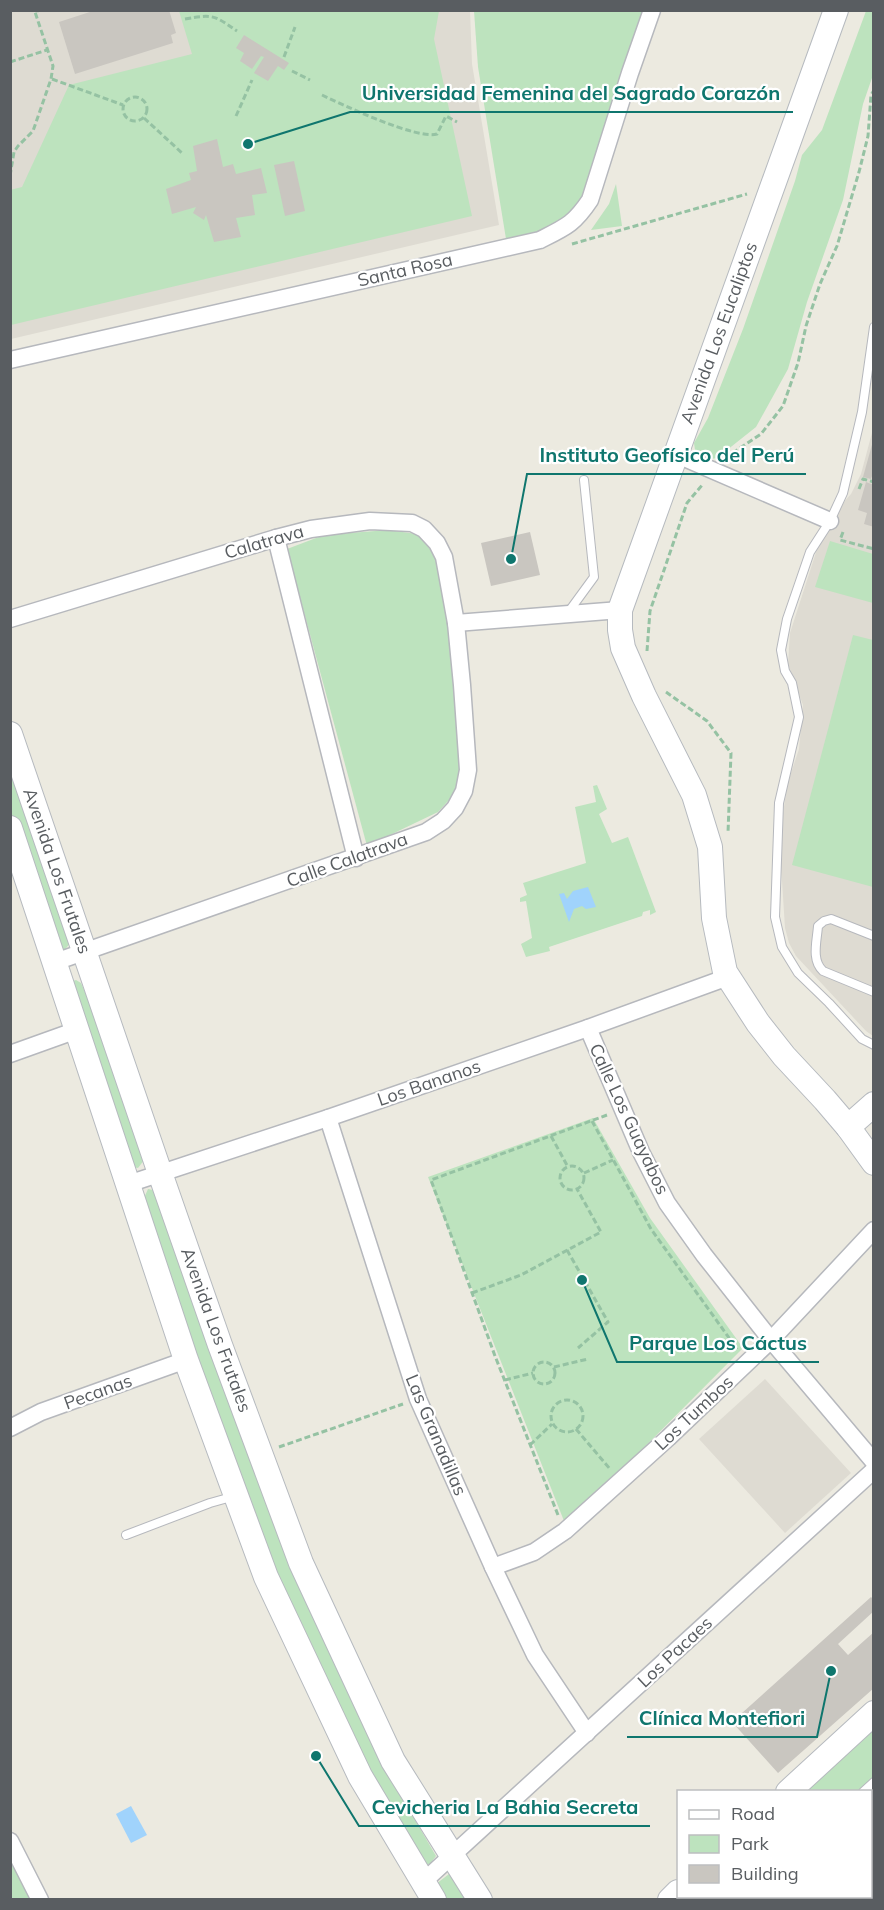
<svg xmlns="http://www.w3.org/2000/svg" width="884" height="1910" font-family="Mulish,sans-serif">
<style>
.education{fill:#dedbd2}
.green{fill:#bde3be}
.water{fill:#a0d3fc}
.building{fill:#c9c6c0}
.lines{fill:none;stroke-linecap:round;stroke-linejoin:round}
.lane-casing{stroke:#b6b8bd;stroke-width:10}
.street-casing{stroke:#b6b8bd;stroke-width:19}
.secondary-casing{stroke:#b6babf;stroke-width:26}
.path{stroke:#95c2a3;stroke-width:3;stroke-dasharray:6 3;stroke-linecap:butt}
.lane{stroke:#fff;stroke-width:8}
.street{stroke:#fff;stroke-width:16}
.secondary{stroke:#fff;stroke-width:24}
.labels{text-anchor:middle;stroke-width:4.5;stroke-linejoin:round;paint-order:stroke}
.street-label{font-size:18px;fill:#595d61;stroke:#fff}
.leader{fill:none;stroke:#0f766e;stroke-width:2}
.callout-dot{fill:#0f766e;stroke:#fff;stroke-width:2}
.callout-label{font-size:20px;text-anchor:middle;font-weight:bold;fill:#0f766e;stroke:#fff;stroke-width:4.5;stroke-linejoin:round;paint-order:stroke}
</style>
<rect width="100%" height="100%" fill="#eceae0"/>
<g class="education">
<polygon points="10,11 470,11 472,64 499,225 11,339"/>
<polygon points="873,429 873,1036 866,1031 796,956 789,943 785,928 781,865 783,814 787,785 799,749 803,705 788,664 790,633 819,543 836,511 851,494 861,474"/>
<polygon points="765,1379 851,1473 785,1533 699,1439"/>
</g>
<g class="green">
<polygon points="179,11 439,11 434,39 472,216 11,325 10,190 22,187 69,85 192,54"/>
<polygon points="474,11 646,11 584,196 561,222 536,234 506,239 478,67"/>
<polygon points="866,11 873,11 873,75 863,104 843,200 807,302 788,369 756,427 717,458 711,459 700,455 695,450 694,443 708,418 743,329 795,181 802,155 822,130"/>
<polygon points="616,184 622,226 591,230 609,204"/>
<polygon points="388,530 417,534 430,549 440,568 454,654 460,788 438,812 367,846 287,549 324,535"/>
<polygon points="830,541 873,554 873,603 815,587"/>
<polygon points="853,635 873,640 873,887 792,865"/>
<polygon points="10,764 70,943 64,951 55,950 11,816"/>
<polygon points="597,785 607,809 599,814 612,843 628,837 656,912 650,915 650,910 643,912 642,916 549,947 550,951 526,957 521,944 532,938 526,901 520,902 520,898 527,895 523,883 586,863 575,807 596,802 593,786"/>
<polygon points="76,980 81,983 98,1022 145,1159 138,1168 132,1167 69,982"/>
<polygon points="593,1118 650,1218 743,1348 566,1526 428,1177"/>
<polygon points="148,1189 158,1191 383,1765 436,1856 430,1864 424,1864 369,1772 274,1568 196,1355 144,1198"/>
<polygon points="873,1724 873,1899 684,1900 687,1896 870,1896 870,1792 800,1791"/>
<polygon points="11,1855 34,1899 11,1899"/>
<polygon points="449,1874 466,1899 446,1899 436,1884"/>
</g>
<g class="water">
<polygon points="588,887 596,907 586,909 582,906 574,909 569,922 559,894 564,893 567,899 573,891"/>
<polygon points="131,1806 147,1835 131,1843 116,1814"/>
</g>
<g class="building">
<polygon points="96,10 169,10 176,33 171,35 173,43 75,74 59,22"/>
<polygon points="244,35 289,63 284,70 278,66 268,81 254,73 264,57 261,56 252,69 240,61 244,53 236,48"/>
<polygon points="217,139 223,167 233,164 236,174 261,168 267,193 252,195 255,215 236,218 241,237 214,242 206,215 204,220 193,213 196,207 172,214 166,189 191,180 189,173 197,171 193,146"/>
<polygon points="294,161 305,211 285,216 274,165"/>
<polygon points="873,441 874,470 871,479 863,477"/>
<polygon points="866,482 874,485 874,527 864,524 867,513 858,510"/>
<polygon points="530,532 540,575 491,586 481,543"/>
<polygon points="871,1597 874,1600 874,1611 838,1644 848,1655 874,1632 874,1688 778,1773 732,1722"/>
</g>
<g class="lines">
<defs>
<g id="lane">
<polyline points="874,327 862,412 843,493 830,521 810,552 787,619 781,650 785,671 792,683 799,717 779,803 775,917 782,947 798,973 829,1003 862,1039 874,1045"/>
<polyline points="567,614 594,577 584,480"/>
<path d="M874,936L831,919L824,921L818,926C817,941 811,960 823,971L874,992"/>
<polyline points="126,1535 210,1503 235,1496"/>
<polyline points="863,1792 874,1782"/>
</g>
<g id="street">
<path d="M10,360L540,240C566,227 574,224 590,200L630,73L652,10"/>
<polyline points="675,454 830,521"/>
<polyline points="276,538 356,858"/>
<polyline points="10,619 276,538 311,529 370,521 412,523 424,529 437,543 444,557 456,623 462,685 468,770 464,791 455,808 443,821 426,832 55,962"/>
<polyline points="456,623 620,610"/>
<polyline points="588,1028 641,1152 667,1203 704,1255 771,1340 874,1462"/>
<polyline points="10,1054 77,1030"/>
<polyline points="328,1118 418,1399 493,1567 535,1655 587,1733"/>
<polyline points="128,1184 328,1118 588,1028 728,977"/>
<polyline points="10,1428 41,1412 186,1360"/>
<polyline points="493,1567 534,1552 565,1531 668,1438 771,1340 874,1230"/>
<polyline points="10,1841 40,1900"/>
<polyline points="423,1882 874,1470"/>
</g>
<g id="secondary">
<polyline points="836,10 620,610 620,630 623,648 644,696 694,795 710,847 714,918 725,972 758,1023 784,1056 825,1100 848,1127 874,1163"/>
<polyline points="10,734 160,1173 220,1345 301,1563 393,1761 480,1900"/>
<polyline points="10,828 186,1360 266,1577 360,1776 434,1900"/>
<polyline points="848,1127 874,1104"/>
<polyline points="788,1792 874,1713"/>
<polyline points="857,1896 860,1900"/>
<polyline points="670,1900 678,1892"/>
</g>
</defs>
<use href="#lane" class="lane-casing"/>
<use href="#street" class="street-casing"/>
<use href="#secondary" class="secondary-casing"/>
<g class="path">
<path d="M185,19C213,14 214,15 237,31"/>
<polyline points="284,57 295,27"/>
<polyline points="10,62 47,50"/>
<polyline points="292,71 310,80"/>
<polyline points="52,79 123,105"/>
<path d="M322,95C343,105 417,140 437,134L446,116L457,122"/>
<circle cx="135" cy="109" r="12"/>
<polyline points="236,116 252,80"/>
<polyline points="144,118 182,153"/>
<polyline points="10,176 14,152 18,146 33,131 51,79 53,66 35,12 40,10"/>
<polyline points="572,244 747,194"/>
<polyline points="725,458 761,434 783,406 798,363 806,326 820,284 837,246 859,172 868,136 871,95 874,90"/>
<polyline points="859,489 863,479 874,482"/>
<polyline points="843,532 840,540 874,549"/>
<polyline points="647,651 650,611 687,503 703,484"/>
<polyline points="666,692 707,721 731,753 728,833"/>
<polyline points="592,1121 651,1229 737,1349"/>
<polyline points="551,1136 568,1167"/>
<circle cx="572" cy="1178" r="12"/>
<polyline points="584,1173 613,1160"/>
<polyline points="567,1250 608,1322 578,1348"/>
<polyline points="472,1293 521,1275 601,1232 577,1189"/>
<circle cx="544" cy="1373" r="11"/>
<polyline points="554,1367 588,1359"/>
<polyline points="505,1380 533,1373"/>
<circle cx="567" cy="1416" r="16"/>
<polyline points="576,1429 610,1469"/>
<polyline points="530,1445 552,1424"/>
<polyline points="279,1447 403,1404"/>
<polyline points="558,1515 495,1356 431,1180 607,1115"/>
<polyline points="767,1900 770,1896"/>
</g>
<use href="#lane" class="lane"/>
<use href="#street" class="street"/>
<use href="#secondary" class="secondary"/>
</g>
<g class="labels">
<g class="street-label">
<text transform="translate(405 270) rotate(-13)" y="6">Santa Rosa</text>
<text transform="translate(719 333) rotate(-70)" y="6">Avenida Los Eucaliptos</text>
<text transform="translate(264 542) rotate(-16)" y="6">Calatrava</text>
<text transform="translate(347 860) rotate(-20)" y="6">Calle Calatrava</text>
<text transform="translate(57 871) rotate(71)" y="6">Avenida Los Frutales</text>
<text transform="translate(429 1083) rotate(-19)" y="6">Los Bananos</text>
<text transform="translate(629 1119) rotate(65)" y="6">Calle Los Guayabos</text>
<text transform="translate(216 1330) rotate(70)" y="6">Avenida Los Frutales</text>
<text transform="translate(98 1392) rotate(-20)" y="6">Pecanas</text>
<text transform="translate(694 1413) rotate(-43)" y="6">Los Tumbos</text>
<text transform="translate(436 1435) rotate(67)" y="6">Las Granadillas</text>
<text transform="translate(675 1652) rotate(-43)" y="6">Los Pacaes</text>
</g>
</g>
<path class="leader" d="M248 144L350 112H793M511 559L527 474H806M582 1280L617 1362H819M831 1671L817 1737H627M316 1756L359 1826H650"/>
<g class="callout-dot">
<circle cx="248" cy="144" r="6"/>
<circle cx="511" cy="559" r="6"/>
<circle cx="582" cy="1280" r="6"/>
<circle cx="831" cy="1671" r="6"/>
<circle cx="316" cy="1756" r="6"/>
</g>
<g class="callout-label">
<text x="571" y="100">Universidad Femenina del Sagrado Corazón</text>
<text x="667" y="462">Instituto Geofísico del Perú</text>
<text x="718" y="1350">Parque Los Cáctus</text>
<text x="722" y="1725">Clínica Montefiori</text>
<text x="505" y="1814">Cevicheria La Bahia Secreta</text>
</g>
<rect width="884" height="1910" fill="none" stroke="#595d61" stroke-width="24"/>
<rect x="677" y="1790" width="195" height="108" fill="#ffffff" stroke="#bdbec0" stroke-width="1.5"/>
<rect x="689" y="1810" width="30" height="9" fill="#ffffff" stroke="#bdbec0" stroke-width="1.5"/>
<text x="731" y="1820" font-size="18" fill="#595d61">Road</text>
<rect x="689" y="1835" width="30" height="18" fill="#bde3be" stroke="#bdbec0" stroke-width="1.5"/>
<text x="731" y="1850" font-size="18" fill="#595d61">Park</text>
<rect x="689" y="1865" width="30" height="18" fill="#c9c6c0" stroke="#bdbec0" stroke-width="1.5"/>
<text x="731" y="1880" font-size="18" fill="#595d61">Building</text>
</svg>
